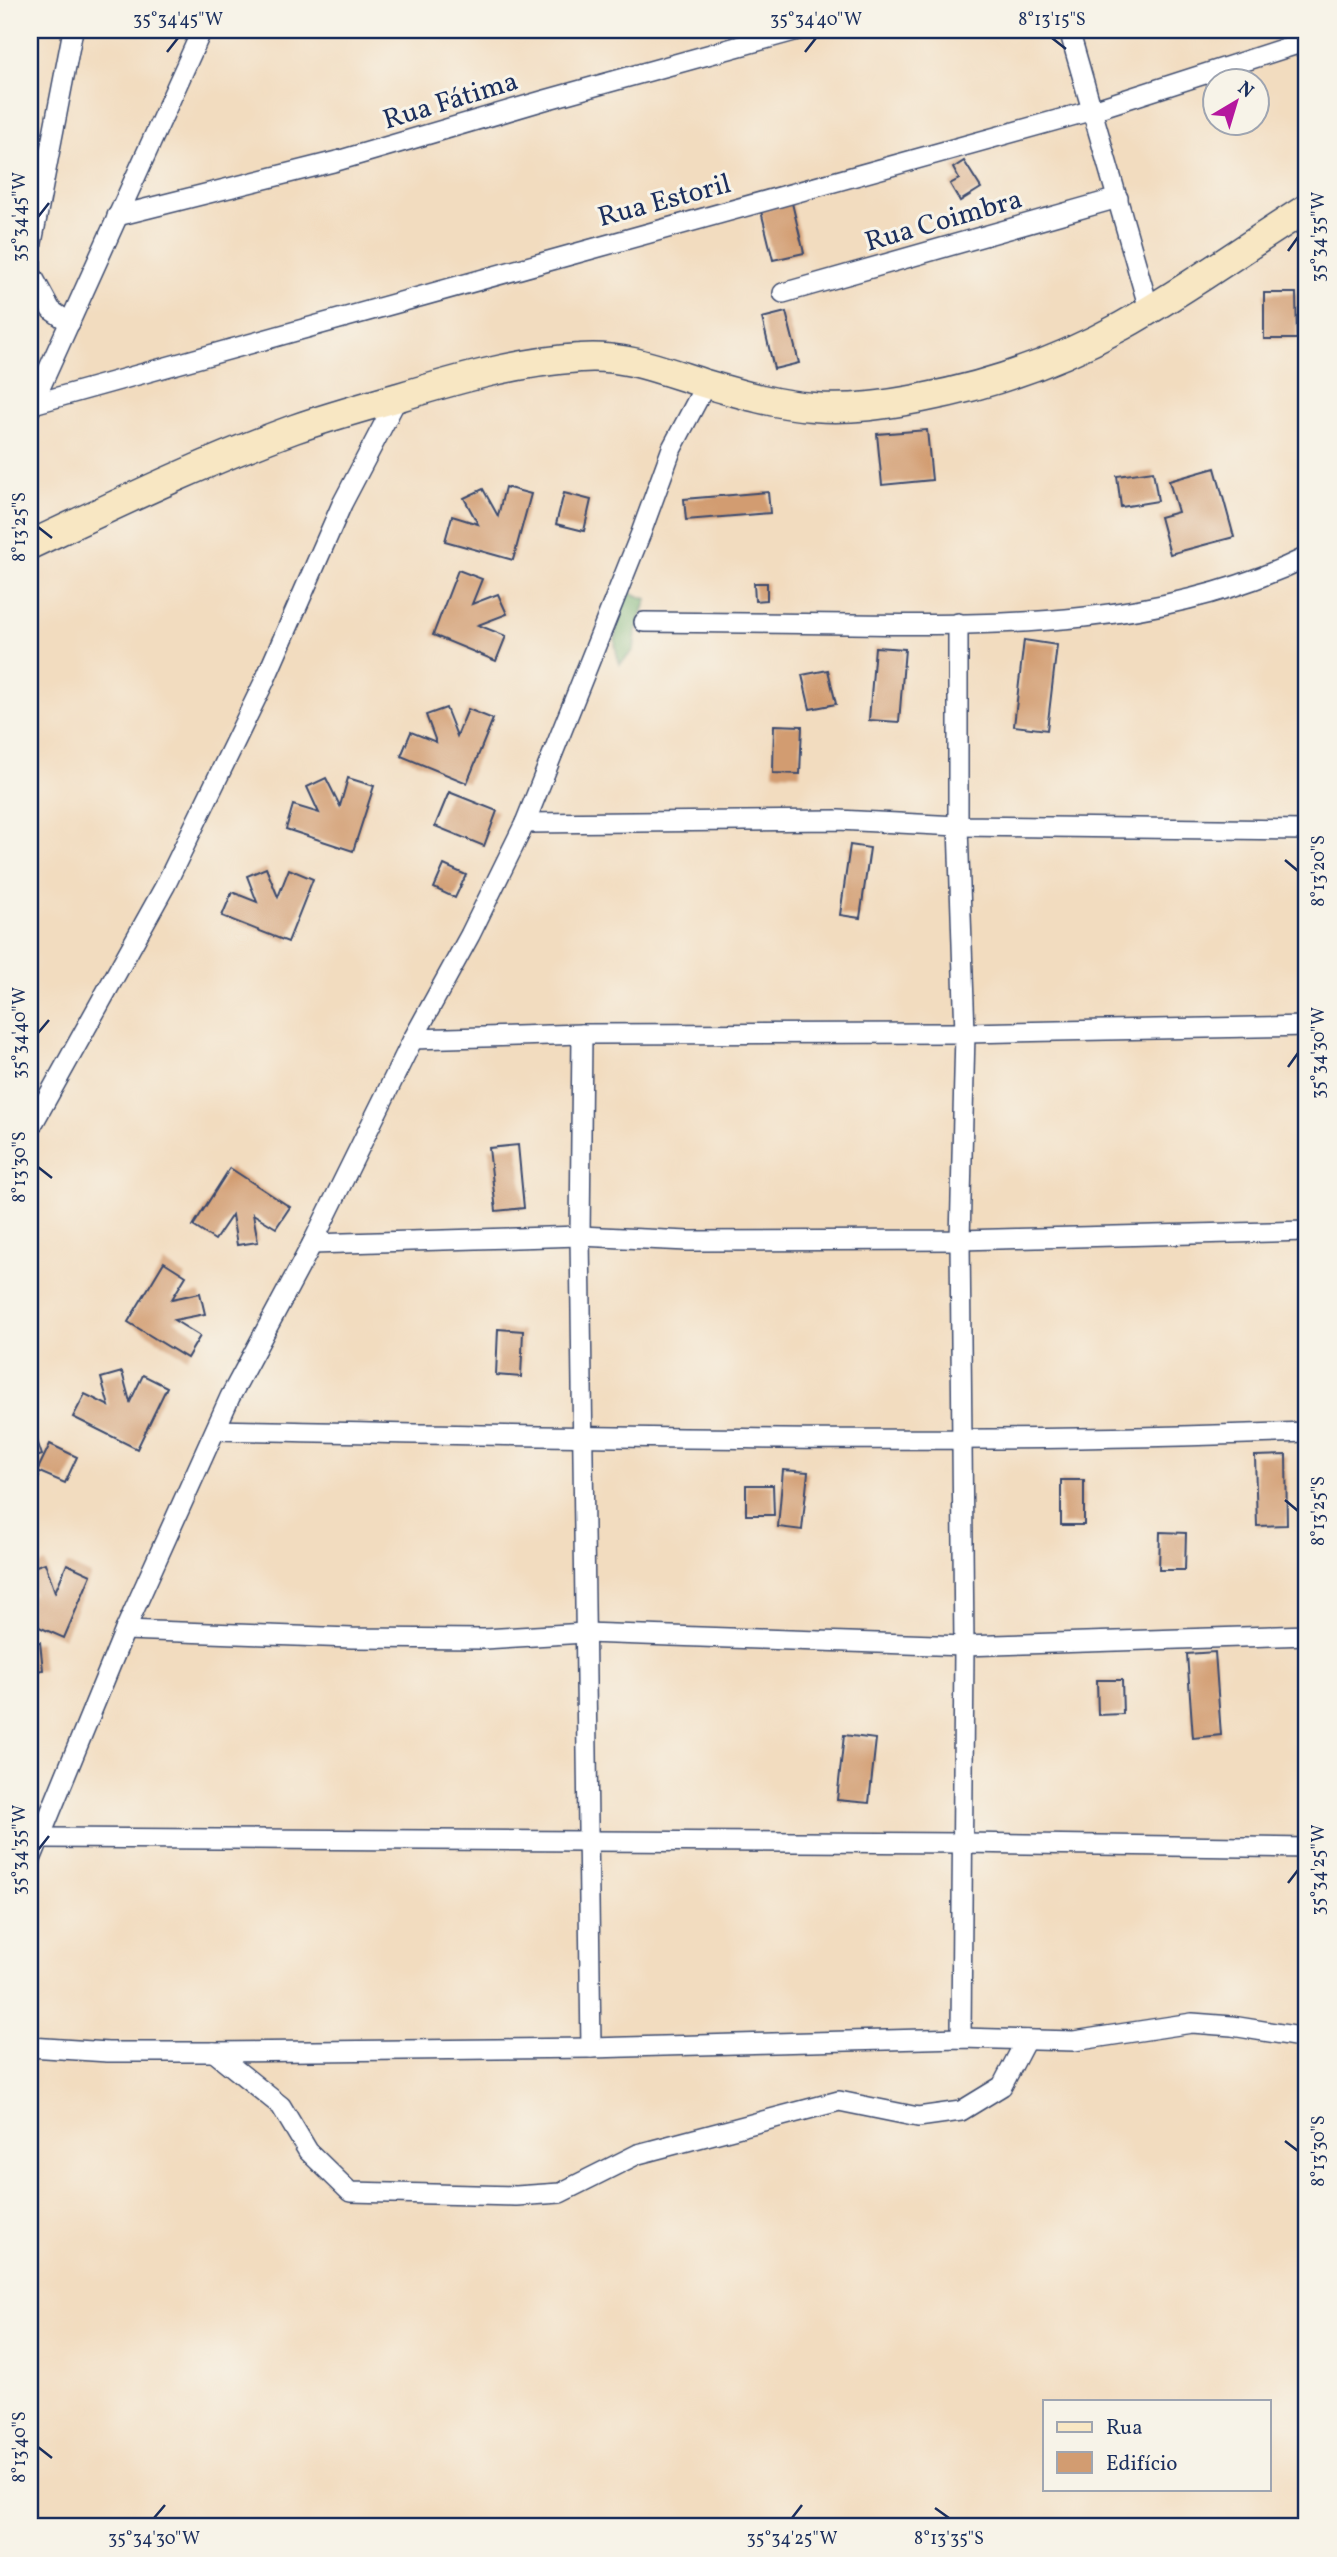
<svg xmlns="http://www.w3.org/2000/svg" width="1337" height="2557" font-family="Vollkorn,serif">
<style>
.forest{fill:#71ae6e;stroke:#466e66;stroke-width:2}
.building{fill:#d29c71}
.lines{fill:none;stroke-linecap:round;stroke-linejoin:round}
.street-casing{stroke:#3b496d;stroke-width:22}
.secondary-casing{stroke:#3b496d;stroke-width:31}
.street{stroke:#fff;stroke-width:19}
.secondary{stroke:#f8e7c3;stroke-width:28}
.ticks{fill:none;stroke:#1b2f5e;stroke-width:2.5}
.labels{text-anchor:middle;stroke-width:6;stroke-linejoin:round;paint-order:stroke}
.street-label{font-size:28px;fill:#1b2f5e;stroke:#f7f3e8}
.neatline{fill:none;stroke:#1b2f5e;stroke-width:2.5}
.ticks-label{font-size:18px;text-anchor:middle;fill:#1b2f5e}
</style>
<rect width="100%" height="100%" fill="#f7f3e8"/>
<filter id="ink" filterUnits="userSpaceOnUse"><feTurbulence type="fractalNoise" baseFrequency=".0143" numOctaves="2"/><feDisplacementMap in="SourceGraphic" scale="14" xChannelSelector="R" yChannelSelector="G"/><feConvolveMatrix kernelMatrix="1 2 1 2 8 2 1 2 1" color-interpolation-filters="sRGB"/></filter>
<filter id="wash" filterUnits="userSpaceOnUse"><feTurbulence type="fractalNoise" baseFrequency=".00686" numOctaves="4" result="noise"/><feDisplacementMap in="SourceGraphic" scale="28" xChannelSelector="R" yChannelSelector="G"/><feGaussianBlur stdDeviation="1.57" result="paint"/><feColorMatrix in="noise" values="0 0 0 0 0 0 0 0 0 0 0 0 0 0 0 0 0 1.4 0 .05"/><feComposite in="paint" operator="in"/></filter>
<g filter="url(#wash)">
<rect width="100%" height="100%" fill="#f2dcbf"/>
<path class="forest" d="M628,592L647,599L636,631L634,650L620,664C609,636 619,619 628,592Z"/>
<g id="blocks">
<g class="building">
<polygon points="964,161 981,188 960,201 950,184 959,179 953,168"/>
<polygon points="792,203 804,253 773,260 761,211"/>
<polygon points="1264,293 1296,293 1297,339 1264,339"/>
<polygon points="786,312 799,363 774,369 762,318"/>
<polygon points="927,430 932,480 882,485 877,434"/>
<polygon points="1215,468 1234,537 1170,554 1160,517 1178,512 1169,481"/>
<polygon points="1153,471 1158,501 1121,507 1117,476"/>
<polygon points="505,487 531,494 513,560 445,541 452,516 478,524 464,498 483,489 498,516"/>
<polygon points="768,492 770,513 686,520 684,499"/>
<polygon points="564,493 591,500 584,531 556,524"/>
<polygon points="458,570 482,579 472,604 498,594 507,614 478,625 506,636 496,661 433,635"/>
<polygon points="754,583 767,583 767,600 755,601"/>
<polygon points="1024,640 1057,645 1047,730 1014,726"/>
<polygon points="875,647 905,649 899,722 869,720"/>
<polygon points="828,670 836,704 810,709 802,675"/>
<polygon points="446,708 457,736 468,709 493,719 467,783 401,756 411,732 436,742 426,715"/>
<polygon points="774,725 802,726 800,774 773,773"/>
<polygon points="326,778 340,806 348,778 374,786 353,851 286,829 293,805 319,813 307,787"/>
<polygon points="449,792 497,811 484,846 435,826"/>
<polygon points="850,845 870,848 860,918 840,915"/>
<polygon points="444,865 466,875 455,898 434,888"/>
<polygon points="266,868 278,897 289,869 313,879 288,942 222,916 232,892 257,902 247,876"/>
<polygon points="518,1145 524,1208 496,1211 489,1148"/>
<polygon points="230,1168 290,1207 276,1228 253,1214 258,1242 237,1245 232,1215 215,1240 193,1226"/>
<polygon points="164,1262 186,1276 172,1299 200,1293 205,1314 174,1320 200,1336 187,1358 128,1322"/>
<polygon points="498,1329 523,1331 521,1377 496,1375"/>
<polygon points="122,1372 130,1402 143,1375 167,1387 137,1449 73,1417 85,1394 109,1406 101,1378"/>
<polygon points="35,1435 42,1455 30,1459 30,1436"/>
<polygon points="50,1444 77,1457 65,1483 37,1471"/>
<polygon points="1286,1455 1287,1525 1257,1526 1255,1456"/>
<polygon points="783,1470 808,1472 802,1530 778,1527"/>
<polygon points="30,1472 39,1477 30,1497"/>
<rect x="1061" y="1480" width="23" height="45"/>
<polygon points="746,1485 773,1485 774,1515 746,1515"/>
<polygon points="1160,1532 1186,1533 1185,1570 1159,1570"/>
<polygon points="45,1563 55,1592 67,1564 91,1575 64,1638 30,1623 30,1594 34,1596 30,1583 30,1568"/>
<polygon points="40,1642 43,1670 30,1672 30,1643"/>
<polygon points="1215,1652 1221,1735 1193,1738 1187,1654"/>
<polygon points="1097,1680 1122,1680 1123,1714 1098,1715"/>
<polygon points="844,1735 876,1739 869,1803 837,1800"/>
</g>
</g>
</g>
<g filter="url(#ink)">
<use href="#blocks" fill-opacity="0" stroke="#3b496d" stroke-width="2"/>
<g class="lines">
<defs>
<g id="street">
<polyline points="1069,30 1149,309"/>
<polyline points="117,216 337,161 545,100 798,30"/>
<polyline points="783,293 1118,198"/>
<polyline points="70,323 51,310 31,273 31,248 73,30"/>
<polyline points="33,404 1093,110 1307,41"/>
<polyline points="30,410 202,30"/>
<path d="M644,622C713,623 782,623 851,624C1004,626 1166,626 1307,557"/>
<polyline points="958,623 958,826 965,1033 960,1240 964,1646 961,2038"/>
<polyline points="525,823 838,820 958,826 1307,830"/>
<polyline points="582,1034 580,1236 591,2048"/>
<polyline points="413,1039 582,1034 965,1033 1307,1026"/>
<polyline points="30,1129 165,886 264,682 342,504 398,397"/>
<polyline points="312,1244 580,1236 688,1241 960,1240 1307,1231"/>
<path d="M216,1430C580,1437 944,1446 1307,1432"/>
<polyline points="125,1630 352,1638 484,1639 585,1633 964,1646 1307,1635"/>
<polyline points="40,1838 964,1843 1307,1848"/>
<polyline points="30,1862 125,1630 230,1397 312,1244 413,1039 470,935 525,823 641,533 672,448 706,384"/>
<polyline points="30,2047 108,2052 214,2052 591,2048 961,2038 1074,2041 1192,2023 1232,2026 1307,2038"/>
<polyline points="214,2052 281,2106 308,2151 350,2192 516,2196 560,2193 638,2154 839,2101 918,2117 961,2111 1002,2086 1026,2040"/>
</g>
<path id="secondary" d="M30,545C117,504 204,462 294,429C328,417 364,407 399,397C458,379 518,362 580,358C624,354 664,371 706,384C740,394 778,405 813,407C851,410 885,405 922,398C992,385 1060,360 1122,326C1185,291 1245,247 1307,208"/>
</defs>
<use href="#street" class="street-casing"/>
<use href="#secondary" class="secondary-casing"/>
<use href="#street" class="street"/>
<use href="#secondary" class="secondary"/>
</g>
</g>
<path class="ticks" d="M1052,38L1066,49M167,52L178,38M805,52L816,38M38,217L49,203M1288,251L1298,237M38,527L52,538M1285,860L1298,871M38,1033L49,1020M1288,1067L1298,1053M38,1167L52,1178M1285,1500L1298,1511M38,1850L49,1836M1288,1883L1298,1870M1285,2141L1298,2151M38,2447L52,2458M935,2508L949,2518M154,2518L165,2505M792,2518L802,2505"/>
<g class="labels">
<g class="street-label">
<text transform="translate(450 99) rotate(-17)" y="10">Rua Fátima</text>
<text transform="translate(664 199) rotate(-15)" y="10">Rua Estoril</text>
<text transform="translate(943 219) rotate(-16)" y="10">Rua Coimbra</text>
</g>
</g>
<rect width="1337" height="2557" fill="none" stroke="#f7f3e8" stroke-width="77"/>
<rect x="1043" y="2400" width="228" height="91" fill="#f7f3e8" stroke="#9fa5b1" stroke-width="2"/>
<rect x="1057" y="2422" width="35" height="10" fill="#f8e7c3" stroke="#9fa5b1" stroke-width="2"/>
<text x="1106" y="2434" font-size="21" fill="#1b2f5e">Rua</text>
<rect x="1057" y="2452" width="35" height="21" fill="#d29c71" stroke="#9fa5b1" stroke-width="2"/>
<text x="1106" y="2470" font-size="21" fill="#1b2f5e">Edifício</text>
<g transform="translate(1236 102) rotate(38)"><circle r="33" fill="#f7f3e8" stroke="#9fa5b1" stroke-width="2"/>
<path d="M0-5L12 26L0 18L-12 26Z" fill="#b5179e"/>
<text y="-10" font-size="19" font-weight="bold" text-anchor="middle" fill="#1b2f5e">N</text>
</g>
<rect x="38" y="38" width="1260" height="2480" class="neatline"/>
<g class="ticks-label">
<text x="178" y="25">35°34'45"W</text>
<text x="816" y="25">35°34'40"W</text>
<text x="1052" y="25">8°13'15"S</text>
<text transform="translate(19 217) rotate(-90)" y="6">35°34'45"W</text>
<text transform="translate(1318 237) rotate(-90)" y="6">35°34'35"W</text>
<text transform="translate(19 527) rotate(-90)" y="6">8°13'25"S</text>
<text transform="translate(1318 871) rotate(-90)" y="6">8°13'20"S</text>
<text transform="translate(19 1033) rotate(-90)" y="6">35°34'40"W</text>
<text transform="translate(1318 1053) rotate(-90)" y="6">35°34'30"W</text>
<text transform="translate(19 1167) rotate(-90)" y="6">8°13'30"S</text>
<text transform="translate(1318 1511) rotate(-90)" y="6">8°13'25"S</text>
<text transform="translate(19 1850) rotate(-90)" y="6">35°34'35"W</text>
<text transform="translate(1318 1870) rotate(-90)" y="6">35°34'25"W</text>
<text transform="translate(1318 2151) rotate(-90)" y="6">8°13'30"S</text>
<text transform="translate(19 2447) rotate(-90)" y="6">8°13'40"S</text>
<text x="154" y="2544">35°34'30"W</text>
<text x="792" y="2544">35°34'25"W</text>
<text x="949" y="2544">8°13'35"S</text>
</g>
</svg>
